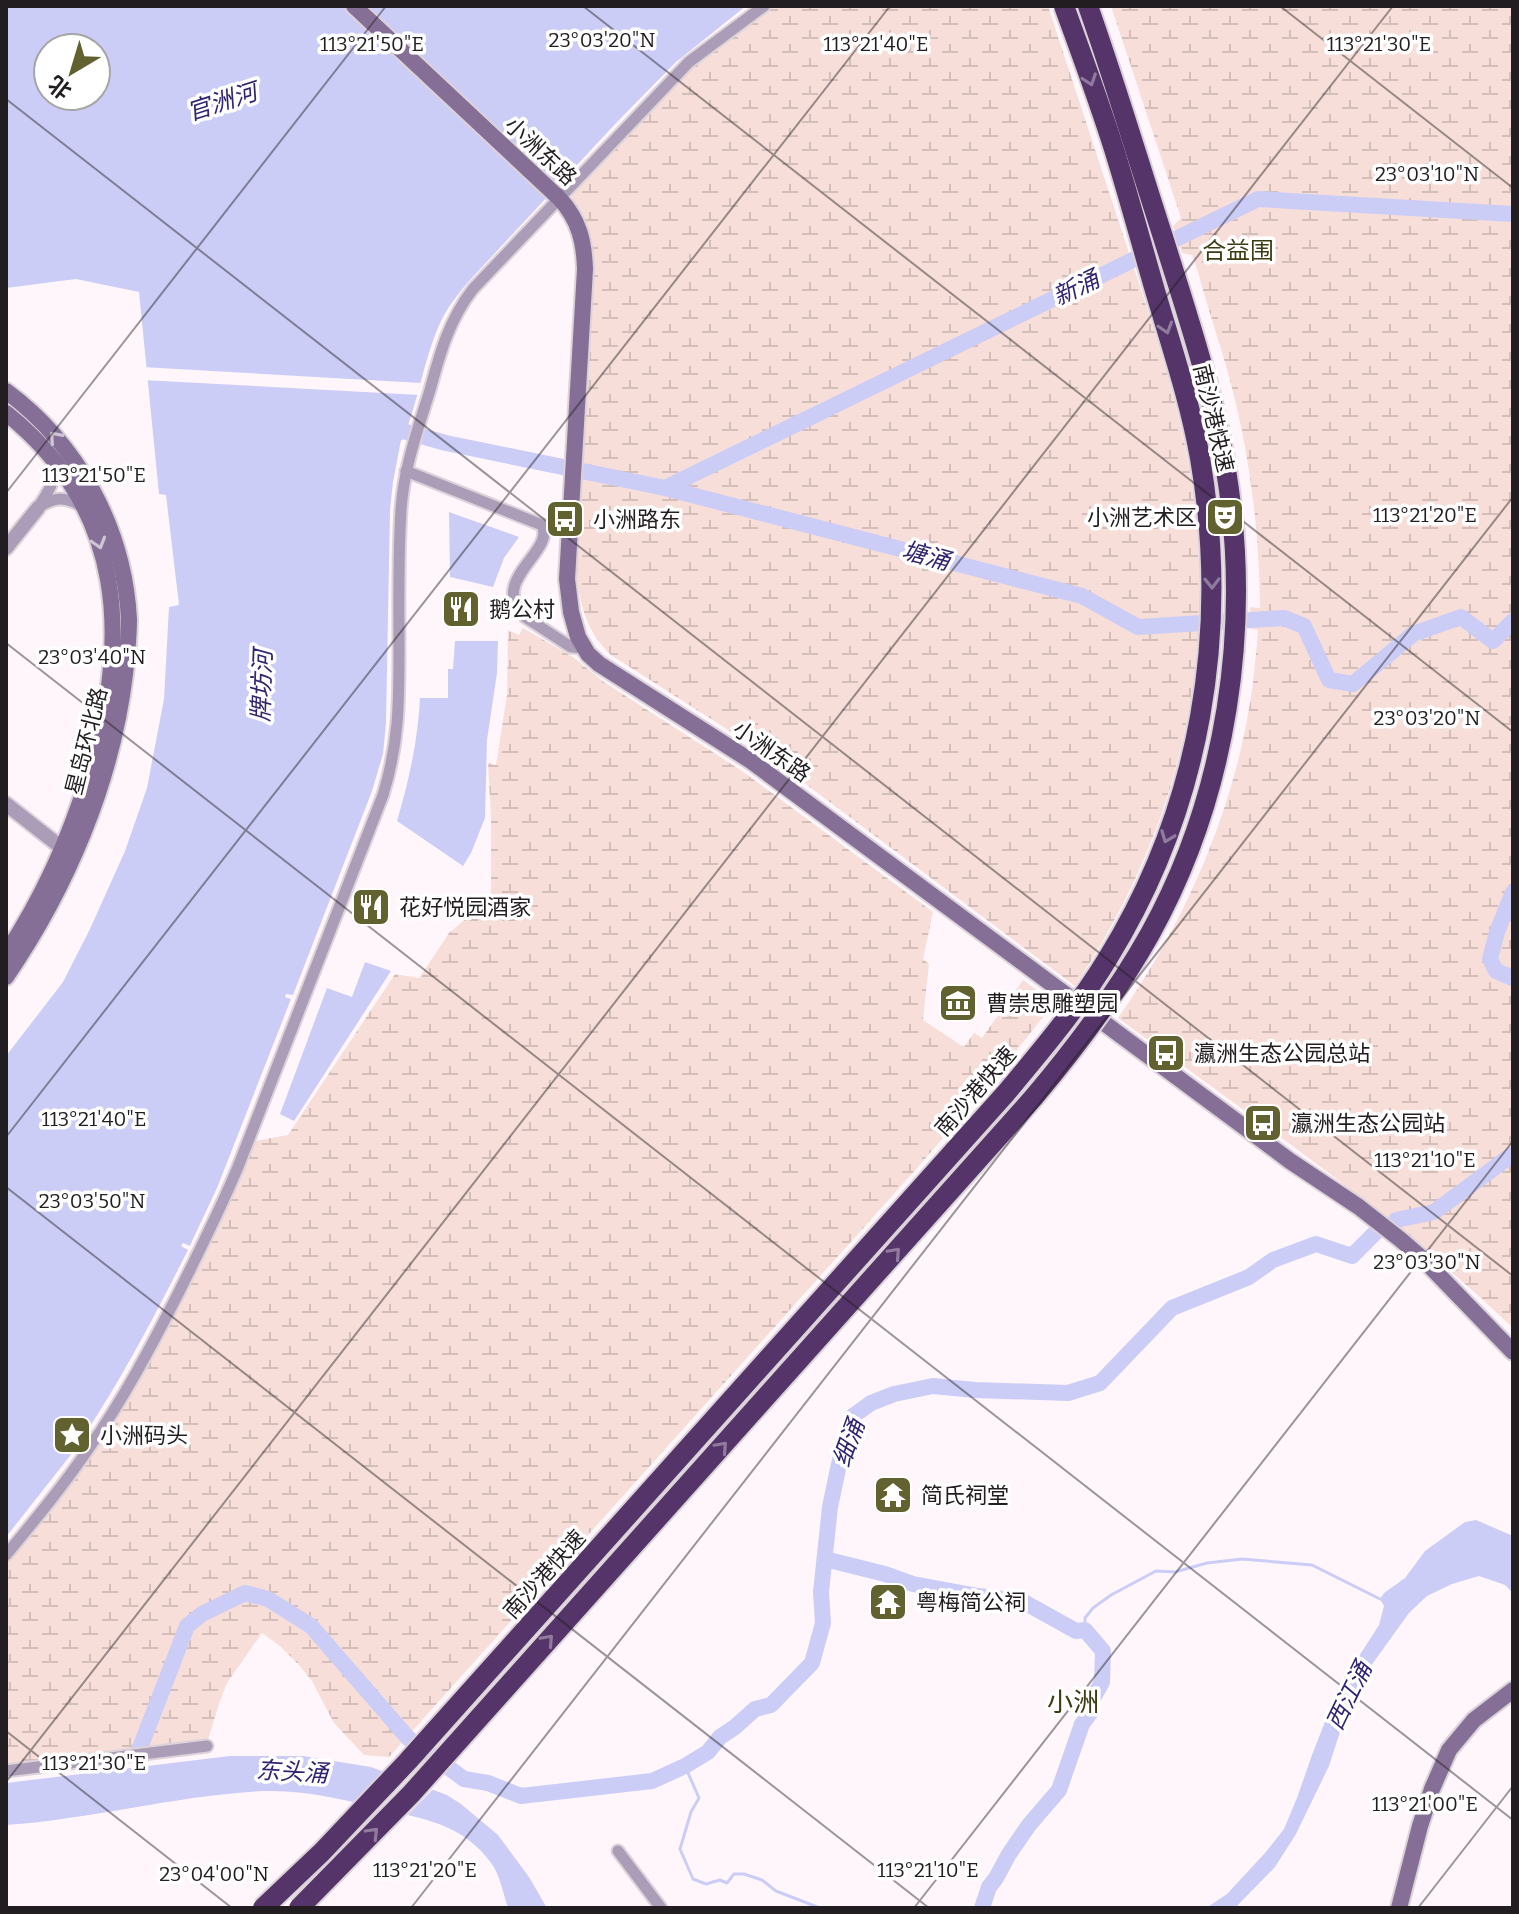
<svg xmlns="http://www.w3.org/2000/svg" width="1519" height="1914" font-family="Bitter,'Noto Sans SC',serif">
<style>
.wetland{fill:url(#wetland-marsh)}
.water{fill:#cccdf6;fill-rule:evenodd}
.pier{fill:#fff6fc}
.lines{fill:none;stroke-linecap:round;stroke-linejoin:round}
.stream{stroke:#cccdf6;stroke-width:3}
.river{stroke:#cccdf6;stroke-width:16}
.minor-casing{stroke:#dbd3d9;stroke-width:15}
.tertiary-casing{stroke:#dbd3d9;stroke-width:18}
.secondary-casing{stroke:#dbd3d9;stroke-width:20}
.minor{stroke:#ab9cb7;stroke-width:11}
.tertiary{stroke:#ab9cb7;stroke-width:14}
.secondary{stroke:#866f96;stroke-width:16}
.motorway-bridge-casing{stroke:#dbd3d9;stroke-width:24;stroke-linecap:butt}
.motorway-bridge{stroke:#543469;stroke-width:20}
.oneway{stroke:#907b9e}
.oneway2{stroke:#cfc5d5}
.ticks{fill:none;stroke:#211d20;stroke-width:2;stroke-opacity:0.45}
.labels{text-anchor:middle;stroke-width:7;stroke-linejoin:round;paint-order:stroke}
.street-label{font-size:22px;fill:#211d20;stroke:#fff}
.poi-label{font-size:22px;fill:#211d20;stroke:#fff;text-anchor:start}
.water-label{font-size:24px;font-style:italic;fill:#312570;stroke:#fff}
.neighbourhood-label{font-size:24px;fill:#3c3c13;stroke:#fff}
.quarter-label{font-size:26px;fill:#3c3c13;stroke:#fff}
.ticks-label{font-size:20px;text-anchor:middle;fill:#211d20;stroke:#fff;stroke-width:7;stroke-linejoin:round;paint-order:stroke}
</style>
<defs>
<pattern id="wetland-marsh" width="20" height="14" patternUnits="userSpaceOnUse" patternTransform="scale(2)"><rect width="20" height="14" fill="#f7ded9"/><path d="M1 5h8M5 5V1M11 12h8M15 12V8" fill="none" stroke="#d3beba"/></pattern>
</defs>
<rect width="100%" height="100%" fill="#fff6fc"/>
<g class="wetland">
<path d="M773,6H1048C1075,88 1102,171 1129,253C1154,329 1181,407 1192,486C1218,669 1176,833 1075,986L767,755L611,655C585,631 579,601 576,566L592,258L587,227L573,202L572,197L574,192L696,65Z"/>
<path d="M1111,6H1513V1328C1392,1212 1253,1118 1118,1018C1183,926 1232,815 1250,703C1254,679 1256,654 1258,630L1249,628L1250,607L1260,608V604C1259,529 1250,457 1231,384C1221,346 1208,310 1198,272L1192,255L1182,253L1173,226L1181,218Z"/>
<polygon points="523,628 573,657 604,682 742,771 933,912 923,959 929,964 923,1020 964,1047 974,1033 982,1038 1023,980 1054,1003 999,1073 918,1167 389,1757 364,1755 334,1723 312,1681 299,1665 280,1646 262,1633 227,1683 219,1704 207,1743 6,1768 6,1560 90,1453 250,1142 288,1135 395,974 419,978 449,933 491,897 491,817 488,763 496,765 507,695 508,630 519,635"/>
</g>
<g class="water">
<path d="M6,6H746L676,62L618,121L469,281C459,293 450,304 443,317C425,353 420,394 406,431L424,442L407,438L401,440L393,482L390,510L386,723L383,754L372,791L293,995L286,994L285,997L291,999L217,1188L193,1239L190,1246L183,1243L181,1246L188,1250C155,1315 122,1379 81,1440L64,1420L56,1432L73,1452L6,1537V1056L63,982L90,929L125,851L147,788L164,699L169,607L179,605L166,495L159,494L139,292L76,279L6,288ZM48,48H96V96H48Z"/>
<polygon points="449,512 519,537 504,558 493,587 450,577"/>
<path d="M455,641H498L497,673L487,740L485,818L471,853L463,866L397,821C409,780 418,740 420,698H448V669H453Z"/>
<polygon points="365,962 391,971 294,1121 280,1114 327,988 352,997"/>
<polygon points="1476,1520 1513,1536 1513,1593 1505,1585 1479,1576 1452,1584 1427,1596 1409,1613 1368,1670 1340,1732 1329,1766 1296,1834 1275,1867 1235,1908 1206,1908 1227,1894 1265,1853 1284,1829 1297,1798 1312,1755 1328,1714 1352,1667 1379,1625 1384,1606 1380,1599 1384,1593 1405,1578 1425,1551 1465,1522"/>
<path d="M230,1756H303L371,1767L447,1795L461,1804L498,1835L529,1877L547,1908H508C503,1894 500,1874 491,1863C466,1828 431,1820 391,1811C350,1801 308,1790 265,1791C178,1795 93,1819 6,1825V1783Z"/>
</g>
<g class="pier">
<polygon points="142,367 421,383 420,395 143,380"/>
<polygon points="386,1768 436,1786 405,1818 350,1805"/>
</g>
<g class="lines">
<g class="stream">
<polyline points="1085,1630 1085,1618 1093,1608 1111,1595 1156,1571 1175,1572 1207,1563 1242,1559 1312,1565 1380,1599"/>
<polyline points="685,1766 699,1798 691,1812 680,1849 693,1879 706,1884 720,1880 727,1883 734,1874 744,1874 762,1880 776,1891 820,1908"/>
</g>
<g class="river">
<polyline points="385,426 446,443 665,488 1082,596 1138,627 1284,618 1304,626 1329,680 1353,684 1413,634 1461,617 1493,641 1513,621"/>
<polyline points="665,488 1258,199 1513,214"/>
<polyline points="1513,892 1497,932 1490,959 1496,971 1513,978"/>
<polyline points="1396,1220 1434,1212 1513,1154"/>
<polyline points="825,1559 885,1574 913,1584 978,1596 1022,1601 1076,1631 1085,1630 1103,1651 1102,1682 1092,1700 1091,1712 1082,1724 1059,1790 1029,1825 1009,1854 996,1878 989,1887 982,1908"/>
<polyline points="138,1753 187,1626 202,1614 245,1593 268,1599 311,1626 408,1738 464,1779 488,1783 521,1796 652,1781 685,1766 708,1752 720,1737 735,1727 755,1709 771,1705 812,1663 823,1623 821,1592 830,1507 838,1469 845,1438 853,1416 871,1403 894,1394 933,1386 975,1390 1068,1393 1100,1383 1172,1308 1249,1277 1273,1260 1316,1244 1352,1256 1379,1229"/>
</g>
<defs>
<g id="minor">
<path d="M406,471L542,525C556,552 487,580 525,617L571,647L584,648"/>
<path d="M42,505C56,497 67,497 81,506"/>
<path d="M38,508C47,493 57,481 53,463"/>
<path d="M6,1555C35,1520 64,1485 89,1448C123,1400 151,1347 178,1294C199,1252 220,1210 238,1167L383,795C399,743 399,703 399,650C399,603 398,556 401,509C404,467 418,429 430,390C440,353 449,320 473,289L689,62L764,6"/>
<polyline points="6,1771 207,1746"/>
<polyline points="618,1851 661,1908"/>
</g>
<g id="tertiary">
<polyline points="6,548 38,508"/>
<polyline points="6,804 62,848 70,851"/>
</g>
<g id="secondary">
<path d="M354,6L560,199C579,220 584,241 585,269L567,579L571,612L578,637L588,654L599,664L751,761L1290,1161L1359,1207L1401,1240L1424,1260L1513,1352"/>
<path d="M6,391C79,445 124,529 129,619C129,637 127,656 125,674C112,782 67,888 6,977"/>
<path d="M6,413C126,509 131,640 88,778C69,840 42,899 6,954"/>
<polyline points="1399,1908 1420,1826 1432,1789 1449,1750 1474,1720 1513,1690"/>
</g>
</defs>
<use href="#minor" class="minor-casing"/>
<use href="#tertiary" class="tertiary-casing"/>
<use href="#secondary" class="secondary-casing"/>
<use href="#minor" class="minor"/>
<use href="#tertiary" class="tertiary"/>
<use href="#secondary" class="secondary"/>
<defs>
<g id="motorway-bridge">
<path d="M263,1908L322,1852L408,1761L1006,1093C1042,1050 1079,1006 1108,958C1201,807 1230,631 1200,458C1190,402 1172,348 1156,294C1142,246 1129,197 1114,149C1099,101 1081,53 1064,6"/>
<path d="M299,1908L411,1794L1034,1097C1077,1046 1117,993 1150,934C1227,795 1252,627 1226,470C1213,391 1187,314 1163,237C1138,160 1115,82 1088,6"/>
</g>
</defs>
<use href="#motorway-bridge" class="motorway-bridge-casing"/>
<use href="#motorway-bridge" class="motorway-bridge"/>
</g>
<defs><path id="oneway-chevron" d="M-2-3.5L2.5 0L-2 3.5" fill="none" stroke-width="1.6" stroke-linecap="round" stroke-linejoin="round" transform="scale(2)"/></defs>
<g class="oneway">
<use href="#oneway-chevron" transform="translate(1090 80) rotate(71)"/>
<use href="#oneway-chevron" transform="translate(1166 328) rotate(73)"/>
<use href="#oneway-chevron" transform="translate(1212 583) rotate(89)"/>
<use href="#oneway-chevron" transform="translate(1167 837) rotate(111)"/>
<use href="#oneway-chevron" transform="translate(895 1253) rotate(-48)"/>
<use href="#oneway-chevron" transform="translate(722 1447) rotate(-48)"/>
<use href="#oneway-chevron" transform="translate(548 1640) rotate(-48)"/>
<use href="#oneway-chevron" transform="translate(373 1833) rotate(-46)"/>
</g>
<g class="oneway2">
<use href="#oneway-chevron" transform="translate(55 437) rotate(-131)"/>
<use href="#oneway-chevron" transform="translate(99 543) rotate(73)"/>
</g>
<path class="ticks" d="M583,6L1513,732M1280,6L1513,188M6,99L1513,1276M6,493L386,6M6,643L1513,1820M6,1137L890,6M6,1187L929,1908M6,1731L232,1908M6,1782L1393,6M411,1908L1513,497M914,1908L1513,1141M1418,1908L1513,1786"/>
<defs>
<symbol id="theatre-square" viewBox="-11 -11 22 22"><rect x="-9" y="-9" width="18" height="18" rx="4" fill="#61622f" stroke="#fff"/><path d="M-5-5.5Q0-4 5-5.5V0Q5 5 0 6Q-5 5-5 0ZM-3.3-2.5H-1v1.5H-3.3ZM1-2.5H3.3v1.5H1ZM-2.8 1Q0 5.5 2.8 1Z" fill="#fff"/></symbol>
<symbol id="bus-square" viewBox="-11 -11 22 22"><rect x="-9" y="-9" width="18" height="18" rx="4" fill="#61622f" stroke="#fff"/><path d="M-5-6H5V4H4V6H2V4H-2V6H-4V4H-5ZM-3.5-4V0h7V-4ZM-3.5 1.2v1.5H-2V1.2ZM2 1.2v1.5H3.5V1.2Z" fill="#fff"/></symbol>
<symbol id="restaurant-square" viewBox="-11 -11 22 22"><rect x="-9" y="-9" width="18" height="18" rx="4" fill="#61622f" stroke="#fff"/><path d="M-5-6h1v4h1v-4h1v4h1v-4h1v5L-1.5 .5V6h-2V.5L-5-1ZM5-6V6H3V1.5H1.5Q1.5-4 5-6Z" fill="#fff"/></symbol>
<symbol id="museum-square" viewBox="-11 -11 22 22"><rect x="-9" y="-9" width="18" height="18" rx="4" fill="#61622f" stroke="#fff"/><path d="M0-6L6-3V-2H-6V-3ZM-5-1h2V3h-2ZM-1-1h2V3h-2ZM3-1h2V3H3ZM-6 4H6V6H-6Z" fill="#fff"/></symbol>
<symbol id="sight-square" viewBox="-11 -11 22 22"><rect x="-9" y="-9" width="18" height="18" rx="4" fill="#61622f" stroke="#fff"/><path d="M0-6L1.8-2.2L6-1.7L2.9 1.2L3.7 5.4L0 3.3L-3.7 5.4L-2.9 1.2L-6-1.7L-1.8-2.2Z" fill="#fff"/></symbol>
<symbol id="temple-square" viewBox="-11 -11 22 22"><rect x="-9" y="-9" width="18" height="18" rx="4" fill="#61622f" stroke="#fff"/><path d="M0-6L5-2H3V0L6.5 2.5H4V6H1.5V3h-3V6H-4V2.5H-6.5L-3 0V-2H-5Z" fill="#fff"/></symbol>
</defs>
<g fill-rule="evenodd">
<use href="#theatre-square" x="1203" y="495" width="44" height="44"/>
<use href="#bus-square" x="543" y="497" width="44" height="44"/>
<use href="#restaurant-square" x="439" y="587" width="44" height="44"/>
<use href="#restaurant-square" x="349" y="885" width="44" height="44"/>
<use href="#museum-square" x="936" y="981" width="44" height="44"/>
<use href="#bus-square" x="1144" y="1031" width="44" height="44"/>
<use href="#bus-square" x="1241" y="1101" width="44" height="44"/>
<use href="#sight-square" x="50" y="1413" width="44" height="44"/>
<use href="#temple-square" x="871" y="1473" width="44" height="44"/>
<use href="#temple-square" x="866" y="1580" width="44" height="44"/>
</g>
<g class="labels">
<g class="street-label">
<text transform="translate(541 151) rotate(43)" y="8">小洲东路</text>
<text transform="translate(1214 418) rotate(77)" y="8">南沙港快速</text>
<text transform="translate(86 741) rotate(-76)" y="8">星岛环北路</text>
<text transform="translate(772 751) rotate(35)" y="8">小洲东路</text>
<text transform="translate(975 1091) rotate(-49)" y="8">南沙港快速</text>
<text transform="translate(544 1574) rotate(-48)" y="8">南沙港快速</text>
</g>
<g class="poi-label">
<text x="1197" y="525" text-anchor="end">小洲艺术区</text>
<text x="593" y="527">小洲路东</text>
<text x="489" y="617">鹅公村</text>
<text x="399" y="915">花好悦园酒家</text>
<text x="986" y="1011">曹崇思雕塑园</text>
<text x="1194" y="1061">瀛洲生态公园总站</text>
<text x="1291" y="1131">瀛洲生态公园站</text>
<text x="100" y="1443">小洲码头</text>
<text x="921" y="1503">简氏祠堂</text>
<text x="916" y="1610">粤梅简公祠</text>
</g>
<g class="water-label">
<text transform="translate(222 102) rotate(-18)" y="8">官洲河</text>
<text transform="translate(1076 288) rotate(-26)" y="8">新涌</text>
<text transform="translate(926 556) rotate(15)" y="8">塘涌</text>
<text transform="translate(262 686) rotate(-88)" y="8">牌坊河</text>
<text transform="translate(849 1443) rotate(-70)" y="8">细涌</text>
<text transform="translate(1349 1696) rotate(-64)" y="8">西江涌</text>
<text transform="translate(292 1772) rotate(3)" y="8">东头涌</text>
</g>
<g class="neighbourhood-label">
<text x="1238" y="259">合益围</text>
</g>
<g class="quarter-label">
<text x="1073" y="1711">小洲</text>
</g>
</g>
<g class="ticks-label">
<text x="602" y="47">23°03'20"N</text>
<text x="372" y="51">113°21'50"E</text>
<text x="876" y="51">113°21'40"E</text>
<text x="1379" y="51">113°21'30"E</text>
<text x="1427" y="181">23°03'10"N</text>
<text x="94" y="482">113°21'50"E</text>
<text x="1425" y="522">113°21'20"E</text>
<text x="92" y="664">23°03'40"N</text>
<text x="1427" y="725">23°03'20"N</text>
<text x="94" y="1126">113°21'40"E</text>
<text x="1425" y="1167">113°21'10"E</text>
<text x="92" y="1208">23°03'50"N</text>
<text x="1427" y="1269">23°03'30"N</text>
<text x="94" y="1770">113°21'30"E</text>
<text x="1425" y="1811">113°21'00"E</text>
<text x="425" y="1877">113°21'20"E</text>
<text x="928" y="1877">113°21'10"E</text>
<text x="214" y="1881">23°04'00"N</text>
</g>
<rect width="1519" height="1914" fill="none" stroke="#211d20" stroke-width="16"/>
<g transform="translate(72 72) rotate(218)"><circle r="38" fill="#ffffff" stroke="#a6a5a6" stroke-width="2"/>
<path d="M0-6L14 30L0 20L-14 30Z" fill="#61622f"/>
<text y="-12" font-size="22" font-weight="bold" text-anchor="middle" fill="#211d20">北</text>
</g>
</svg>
